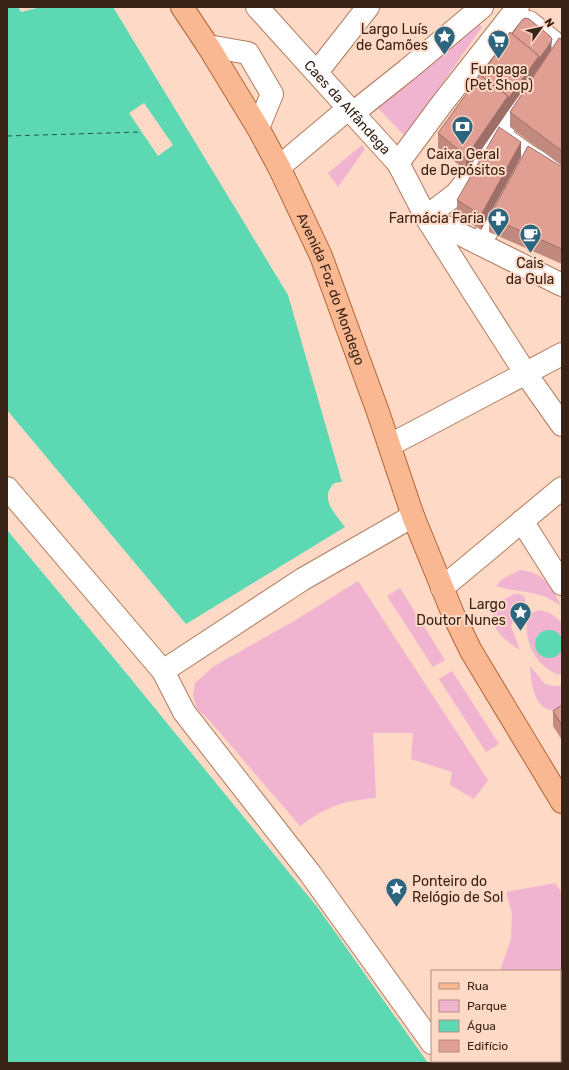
<svg xmlns="http://www.w3.org/2000/svg" width="569" height="1070" font-family="Rubik,sans-serif">
<style>
.green{fill:#f1b4d0}
.water{fill:#5cd9b2}
.pier{fill:#fed9c6}
.lines{fill:none;stroke-linecap:round;stroke-linejoin:round}
.ferry{stroke:#225545;stroke-width:1;stroke-dasharray:5 4;stroke-linecap:butt}
.minor-casing{stroke:#b27b5d;stroke-width:24}
.major-casing{stroke:#b36536;stroke-width:24}
.minor{stroke:#fff;stroke-width:22}
.major{stroke:#f9b891;stroke-width:22}
.wall{fill:#c2897f}
.shaded-wall{fill:#9e6f68}
.building{fill:#e19f94;stroke:#9e6f68}
.labels{text-anchor:middle;stroke-width:4;stroke-linejoin:round;paint-order:stroke}
.poi-label{font-size:14px;fill:#392316;stroke:#fed9c6;text-anchor:end}
.street-label{font-size:14px;fill:#392316;stroke:#fed9c6}
</style>
<rect width="100%" height="100%" fill="#fed9c6"/>
<g class="green">
<polygon points="477,22 482,27 437,91 404,135 376,106"/>
<polygon points="362,145 365,149 338,187 328,173"/>
<path d="M520,570C543,572 552,586 561,606C538,589 521,594 496,586L502,579Z"/>
<path d="M358,581L488,780L474,799L450,785L452,772L411,759L413,733H373L376,798C342,801 328,806 300,826L209,720L197,709L193,695L195,683L214,666L296,620Z"/>
<polygon points="400,588 445,660 433,667 387,596"/>
<path d="M514,594C539,593 515,618 511,626L520,650C505,641 482,623 498,604C502,600 509,597 514,594Z"/>
<path d="M540,610L550,613L562,623V675C556,675 553,672 548,669C531,657 525,638 527,618L532,613Z"/>
<path d="M530,666L545,684L554,686H562L561,710C558,710 554,710 551,710C533,707 531,680 530,666Z"/>
<polygon points="452,671 499,744 486,752 439,679"/>
<polygon points="555,883 562,893 562,1013 560,1014 560,971 500,971 511,939 512,913 506,892"/>
</g>
<g class="water">
<path d="M7,7H18L21,12L41,7H113L288,295L342,482C337,482 333,483 331,487C321,501 337,516 345,527L186,624L7,410Z"/>
<polygon points="7,530 122,668 318,908 428,1063 7,1063"/>
<circle cx="549" cy="644" r="14"/>
</g>
<polygon class="pier" points="144,103 173,145 158,156 129,113"/>
<g class="lines">
<polyline class="ferry" points="7,136 141,132"/>
<defs>
<g id="minor">
<path id="s1" d="M257,7L398,163L426,217L476,296L526,374L562,425"/>
<polyline points="529,22 562,49"/>
<polyline points="208,46 248,53 272,94 258,128"/>
<polyline points="317,72 368,7"/>
<polyline points="527,93 464,184 456,194 426,217 562,285"/>
<polyline points="353,113 407,70 482,7"/>
<polyline points="498,134 527,155 562,176"/>
<polyline points="398,163 441,105 518,7"/>
<polyline points="279,167 349,108"/>
<polyline points="480,244 504,199"/>
<polyline points="390,445 562,354"/>
<polyline points="7,488 163,671 303,579 413,516"/>
<polyline points="522,521 562,584"/>
<polyline points="442,588 562,488"/>
<polyline points="163,671 184,712 309,872 432,1043"/>
<polyline points="443,1061 444,1063"/>
</g>
<g id="major">
<path id="s2" d="M182,7L208,46L258,128L279,167L321,256L378,412L413,516L453,614L471,651L562,802"/>
</g>
</defs>
<use href="#minor" class="minor-casing"/>
<use href="#major" class="major-casing"/>
<use href="#minor" class="minor"/>
<use href="#major" class="major"/>
</g>
<g class="wall">
<polygon points="512,34 552,47 551,50 562,39 562,166 510,127 510,112 539,69 508,111 466,172 462,172 460,171 459,165 438,148 438,133 481,76"/>
<polygon points="521,157 481,230 457,215 457,200"/>
<polygon points="562,167 562,264 489,232 489,217"/>
<polygon points="562,705 562,740 553,726 553,711"/>
</g>
<g class="shaded-wall">
<polygon points="552,39 551,50 539,67 508,111 466,172 466,157 508,96"/>
<polygon points="521,142 521,157 481,230 481,215"/>
</g>
<g class="building">
<polygon points="525,18 529,19 550,36 552,39 551,42 539,59 539,56 512,34 522,20"/>
<polygon points="510,32 539,56 508,99 508,96 481,76"/>
<polygon points="559,38 562,39 562,151 510,112"/>
<polygon points="480,75 508,96 466,157 462,157 460,156 459,150 438,133"/>
<polygon points="499,127 521,142 481,215 457,200"/>
<polygon points="528,146 562,167 562,249 489,217"/>
<polygon points="562,705 562,725 553,711"/>
</g>
<defs>
<symbol id="sight-pin" viewBox="-11 -11 22 30"><path d="M0 17L-7.5 6A9.5 9.5 0 1 1 7.5 6Z" fill="#2c657e" stroke="#fed9c6"/><path d="M0-6L1.8-2.2L6-1.7L2.9 1.2L3.7 5.4L0 3.3L-3.7 5.4L-2.9 1.2L-6-1.7L-1.8-2.2Z" fill="#fff"/></symbol>
<symbol id="supermarket-pin" viewBox="-11 -11 22 30"><path d="M0 17L-7.5 6A9.5 9.5 0 1 1 7.5 6Z" fill="#2c657e" stroke="#fed9c6"/><path d="M-6-5.5h2.5l.6 2H6L4.5 2H-2.5L-4.4-4H-6ZM-1.5 3.2a1.3 1.3 0 1 0 .1 0ZM3 3.2a1.3 1.3 0 1 0 .1 0Z" fill="#fff"/></symbol>
<symbol id="bank-pin" viewBox="-11 -11 22 30"><path d="M0 17L-7.5 6A9.5 9.5 0 1 1 7.5 6Z" fill="#2c657e" stroke="#fed9c6"/><path d="M-6-4H6V4H-6ZM0-2.3a2.3 2.3 0 1 0 0 4.6a2.3 2.3 0 1 0 0-4.6Z" fill="#fff"/></symbol>
<symbol id="pharmacy-pin" viewBox="-11 -11 22 30"><path d="M0 17L-7.5 6A9.5 9.5 0 1 1 7.5 6Z" fill="#2c657e" stroke="#fed9c6"/><path d="M-2-6h4v4h4v4h-4v4h-4v-4h-4v-4h4Z" fill="#fff"/></symbol>
<symbol id="cafe-pin" viewBox="-11 -11 22 30"><path d="M0 17L-7.5 6A9.5 9.5 0 1 1 7.5 6Z" fill="#2c657e" stroke="#fed9c6"/><path d="M-5.5-4.5H6V0H3Q3 3.5 0 3.5H-2.5Q-5.5 3.5-5.5 0ZM3-3.2v2h1.7v-2ZM-6 4.5H4V6H-6Z" fill="#fff"/></symbol>
</defs>
<g fill-rule="evenodd">
<use href="#sight-pin" x="432" y="24" width="25" height="34"/>
<use href="#supermarket-pin" x="486" y="28" width="25" height="34"/>
<use href="#bank-pin" x="450" y="114" width="25" height="34"/>
<use href="#pharmacy-pin" x="486" y="206" width="25" height="34"/>
<use href="#cafe-pin" x="518" y="222" width="25" height="34"/>
<use href="#sight-pin" x="508" y="600" width="25" height="34"/>
<use href="#sight-pin" x="384" y="876" width="25" height="34"/>
</g>
<g class="labels">
<g class="poi-label">
<text x="428" y="34">Largo Luís<tspan x="428" dy="16">de Camões</tspan></text>
<text x="499" y="74" text-anchor="middle">Fungaga<tspan x="499" dy="16">(Pet Shop)</tspan></text>
<text x="463" y="159" text-anchor="middle">Caixa Geral<tspan x="463" dy="16">de Depósitos</tspan></text>
<text x="484" y="223">Farmácia Faria</text>
<text x="530" y="268" text-anchor="middle">Cais<tspan x="530" dy="16">da Gula</tspan></text>
<text x="506" y="609">Largo<tspan x="506" dy="16">Doutor Nunes</tspan></text>
<text x="412" y="886" text-anchor="start">Ponteiro do<tspan x="412" dy="16">Relógio de Sol</tspan></text>
</g>
<g class="street-label">
<text dy="5" stroke="none"><textPath href="#s1" startOffset="135">Caes da Alfândega</textPath></text>
<text dy="5" stroke="none"><textPath href="#s2" startOffset="320">Avenida Foz do Mondego</textPath></text>
</g>
</g>
<rect width="569" height="1070" fill="none" stroke="#392316" stroke-width="16"/>
<rect x="431" y="970" width="130" height="92" fill="#fed9c6" stroke="#af9080"/>
<rect x="439" y="983" width="20" height="6" fill="#f9b891" stroke="#af9080"/>
<text x="467" y="990" font-size="12" fill="#392316">Rua</text>
<rect x="439" y="1000" width="20" height="12" fill="#f1b4d0" stroke="#af9080"/>
<text x="467" y="1010" font-size="12" fill="#392316">Parque</text>
<rect x="439" y="1020" width="20" height="12" fill="#5cd9b2" stroke="#af9080"/>
<text x="467" y="1030" font-size="12" fill="#392316">Água</text>
<rect x="439" y="1040" width="20" height="12" fill="#e19f94" stroke="#af9080"/>
<text x="467" y="1050" font-size="12" fill="#392316">Edifício</text>
<g transform="translate(541 28) rotate(57)" stroke="#fed9c6" stroke-width="3" paint-order="stroke">
<path d="M0-3L7 15L0 10L-7 15Z" fill="#392316"/>
<text y="-6" font-size="11" font-weight="bold" text-anchor="middle" fill="#392316">N</text>
</g>
</svg>
